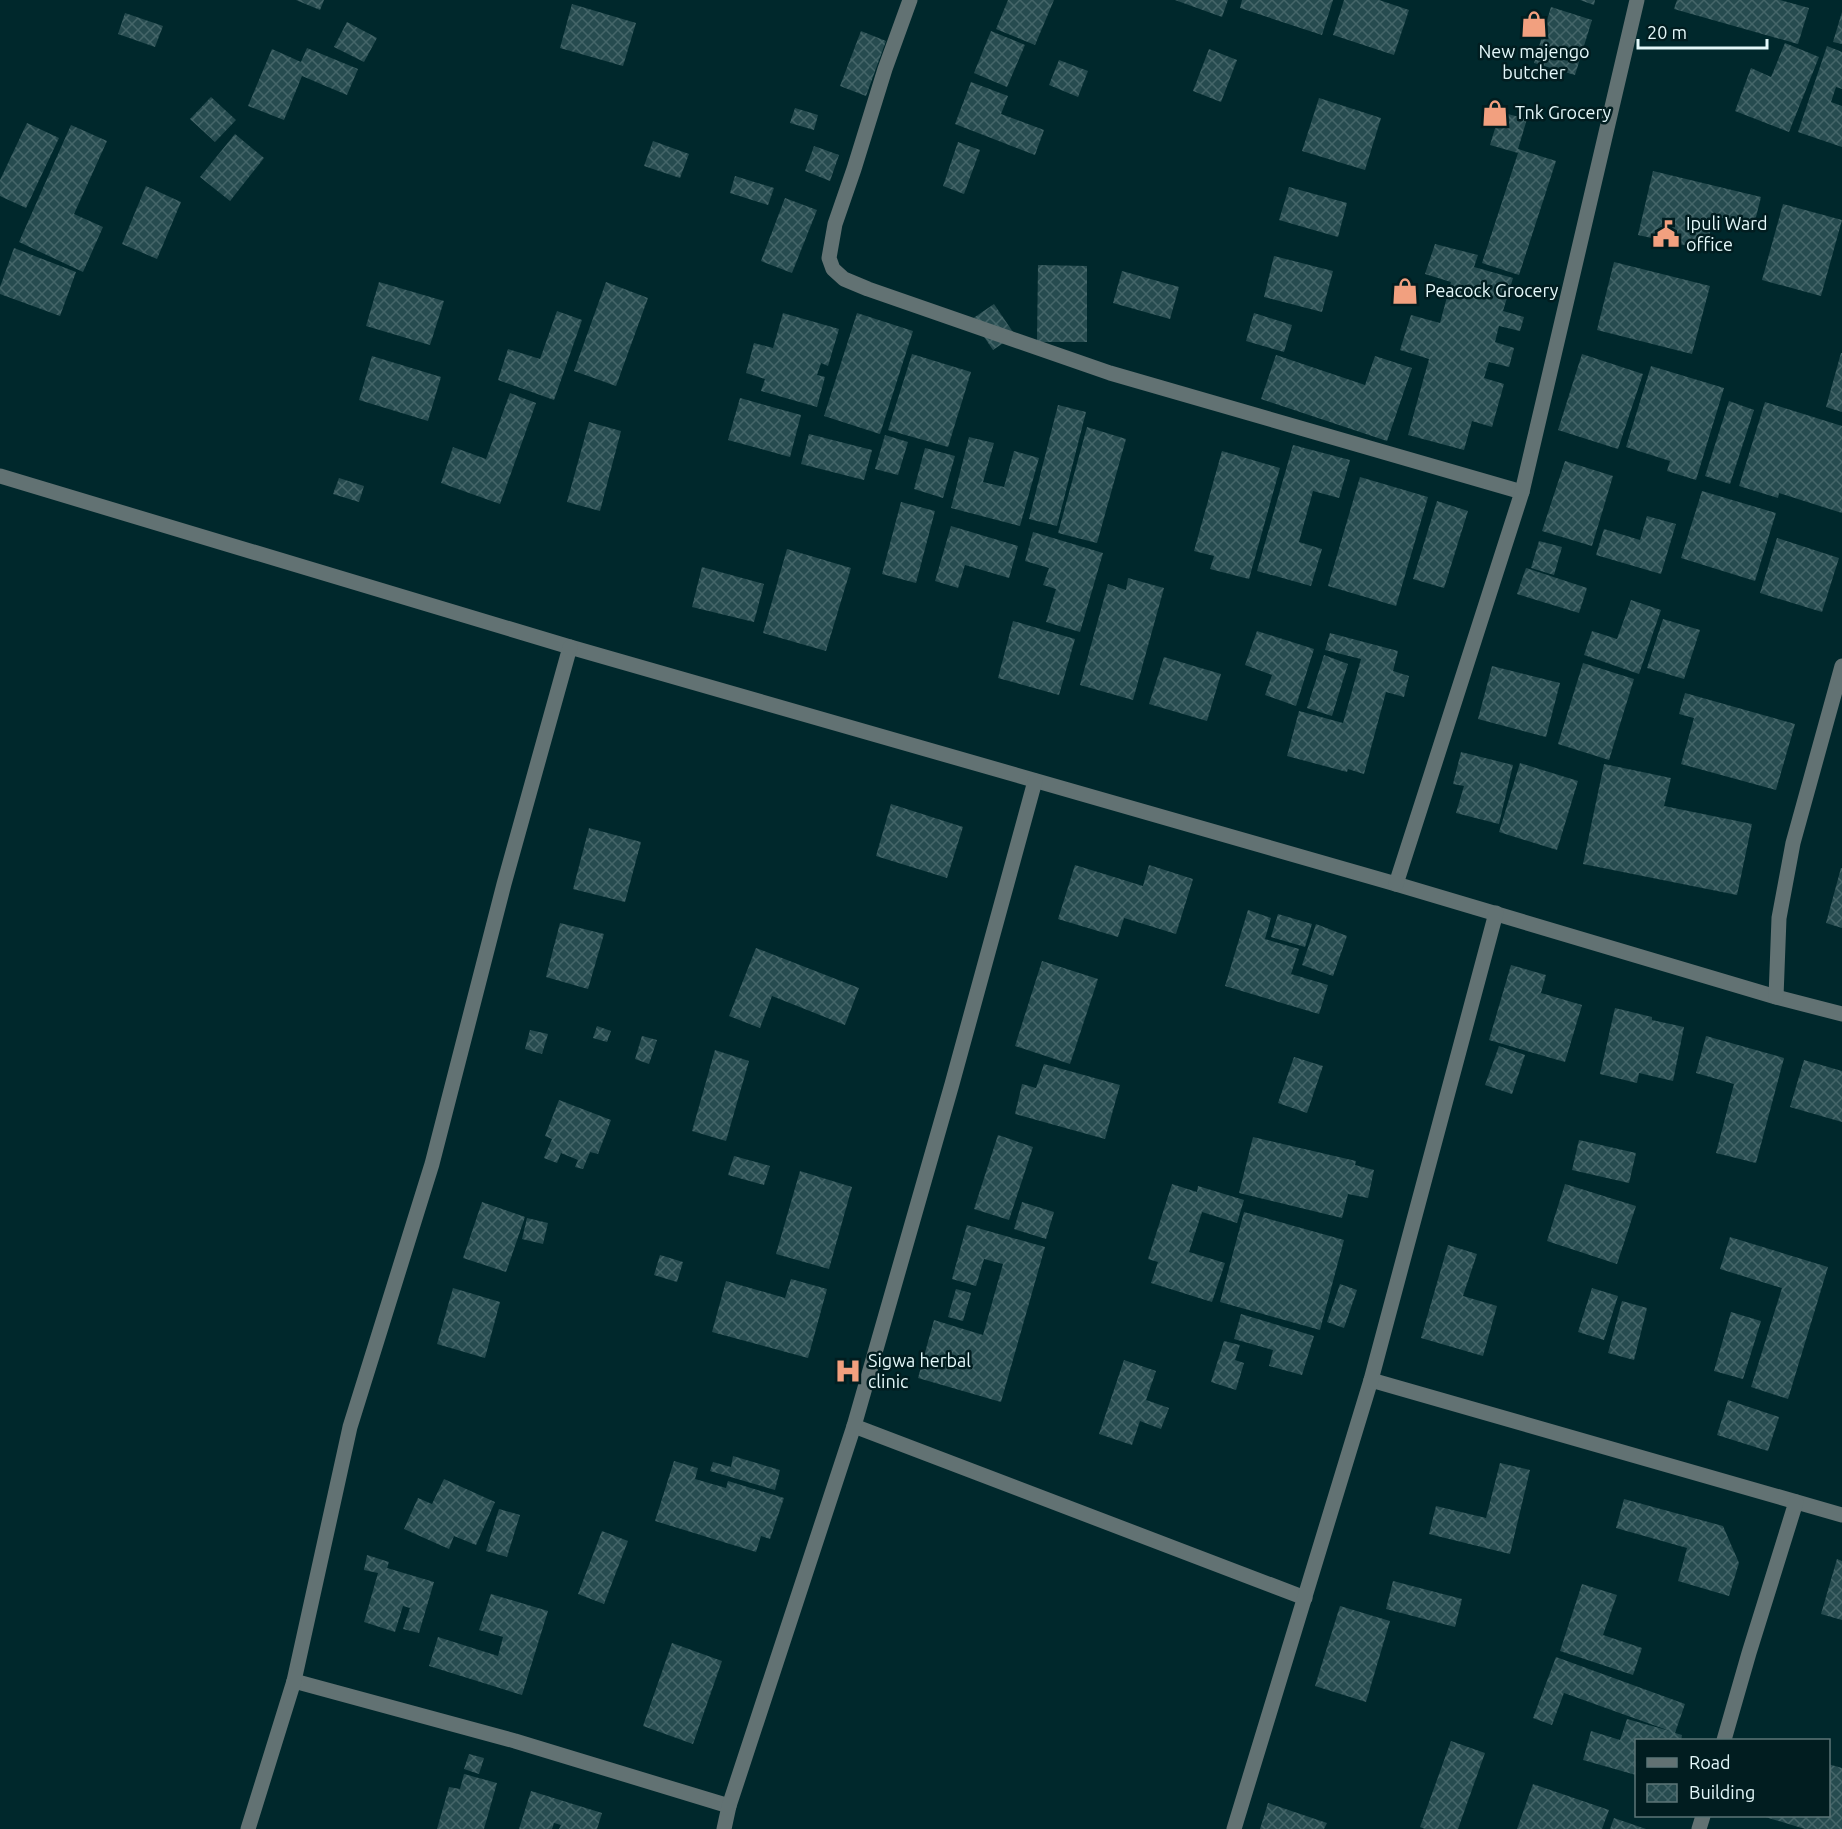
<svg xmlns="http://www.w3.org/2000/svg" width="1842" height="1829" font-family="Ubuntu,sans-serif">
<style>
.building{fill:url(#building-cross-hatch)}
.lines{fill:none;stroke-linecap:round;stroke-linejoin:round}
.minor{stroke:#627273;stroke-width:15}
.labels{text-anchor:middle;stroke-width:5;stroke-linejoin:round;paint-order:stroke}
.poi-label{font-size:18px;fill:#e4f8fa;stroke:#011d20;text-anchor:start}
</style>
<defs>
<pattern id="building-cross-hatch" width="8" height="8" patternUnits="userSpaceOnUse" patternTransform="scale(1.5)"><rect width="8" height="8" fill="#264b4f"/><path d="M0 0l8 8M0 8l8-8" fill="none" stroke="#456669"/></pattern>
</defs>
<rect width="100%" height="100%" fill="#00282c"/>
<g class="building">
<polygon points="296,0 324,0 320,10"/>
<polygon points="1008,0 1054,0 1035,45 996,29"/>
<polygon points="1175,0 1228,0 1222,17"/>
<polygon points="1242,0 1333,0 1322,35 1240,8"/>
<polygon points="1344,0 1379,0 1409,10 1394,55 1333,35"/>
<polygon points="1580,0 1595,0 1594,5"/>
<polygon points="1677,0 1780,0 1809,8 1798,44 1674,9"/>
<polygon points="572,4 636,23 623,66 560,48"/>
<polygon points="1551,7 1592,20 1575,75 1534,63"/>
<polygon points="1842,12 1842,44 1833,42"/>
<polygon points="125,13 163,26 155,47 118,34"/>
<polygon points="347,22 377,38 364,62 334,47"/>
<polygon points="861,31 886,41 866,96 840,86"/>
<polygon points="991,31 1025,45 1007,87 974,73"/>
<polygon points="1785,43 1819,57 1789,132 1735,111 1751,68 1771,77"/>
<polygon points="1827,46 1842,52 1842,89 1836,87 1831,102 1842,106 1842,147 1798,132"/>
<polygon points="307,48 358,69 347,95 302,76 284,120 248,106 272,49 301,62"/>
<polygon points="1209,49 1237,60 1221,102 1193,91"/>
<polygon points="1059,60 1088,71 1078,97 1049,85"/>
<polygon points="971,82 1008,96 1001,114 1044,130 1035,155 955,124"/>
<polygon points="211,97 236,120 215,142 190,119"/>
<polygon points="1319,98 1381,118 1365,170 1302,151"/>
<polygon points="795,108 818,115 814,130 790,123"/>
<polygon points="1500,112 1527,119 1518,149 1556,161 1519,275 1482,263 1518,153 1490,145"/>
<polygon points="27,123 59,138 26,208 0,196 0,180"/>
<polygon points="71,125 107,141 74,214 103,227 83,272 19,242"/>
<polygon points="235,134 264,158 230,201 200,177"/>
<polygon points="653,141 689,154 680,178 644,166"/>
<polygon points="958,142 980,150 964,194 943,186"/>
<polygon points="814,146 839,155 830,181 805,171"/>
<polygon points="1653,171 1761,197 1754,225 1714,216 1706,250 1638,235"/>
<polygon points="735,176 774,188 768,205 730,193"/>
<polygon points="146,186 181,202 157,259 122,244"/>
<polygon points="1289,187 1347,203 1338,237 1279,220"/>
<polygon points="785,198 817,210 792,273 761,261"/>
<polygon points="1783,204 1842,220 1821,296 1762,280"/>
<polygon points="1435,244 1478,255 1474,267 1513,278 1503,311 1524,317 1520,331 1499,326 1495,342 1514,348 1509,367 1489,362 1484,378 1504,384 1492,427 1472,421 1464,450 1408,435 1429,359 1400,350 1411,315 1440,323 1451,282 1425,274"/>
<polygon points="14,248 76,272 60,316 0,294 0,287"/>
<polygon points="1274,256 1333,271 1322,312 1264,297"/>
<polygon points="1614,262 1710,286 1692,354 1597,330"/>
<polygon points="1038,265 1087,266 1087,342 1037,342"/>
<polygon points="1122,271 1179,287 1170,319 1113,303"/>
<polygon points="379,282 444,301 430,345 366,326"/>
<polygon points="606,282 648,298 616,386 574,371"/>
<polygon points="994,304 1015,335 993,350 972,319"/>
<polygon points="557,311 582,320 554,400 498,380 508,349 540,359"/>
<polygon points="783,313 839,329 828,366 821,363 817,375 825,377 817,407 761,391 765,379 746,373 754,343 773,348"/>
<polygon points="857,313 913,331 880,434 824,416"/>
<polygon points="1254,313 1292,325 1284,352 1246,341"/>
<polygon points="1841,353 1842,353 1842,412 1826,407"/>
<polygon points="912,354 971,372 948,447 888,430"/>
<polygon points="1582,354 1643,374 1618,449 1558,430"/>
<polygon points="1276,355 1365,385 1375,356 1412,368 1387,441 1261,399"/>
<polygon points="372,356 441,377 428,421 359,400"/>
<polygon points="1651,366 1724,388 1696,480 1667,471 1670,461 1626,447"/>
<polygon points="510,393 536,403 500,504 441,483 453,447 486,459"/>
<polygon points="740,398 801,415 790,457 728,440"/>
<polygon points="1729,401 1754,410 1730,484 1705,476"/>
<polygon points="1765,402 1842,426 1842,513 1779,493 1778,498 1739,486"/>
<polygon points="1058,405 1086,412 1057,526 1029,519"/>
<polygon points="589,422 621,431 600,511 567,502"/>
<polygon points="1087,427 1126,439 1097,543 1058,533"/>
<polygon points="809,434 872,450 864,480 801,464"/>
<polygon points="885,435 908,442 898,475 875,469"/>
<polygon points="969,437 994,443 983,482 1004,487 1014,451 1039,458 1020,526 951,508"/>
<polygon points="1293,445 1350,460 1339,498 1313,491 1299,542 1322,549 1311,586 1257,571"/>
<polygon points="925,448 955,456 943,498 914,489"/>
<polygon points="1222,451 1280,468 1249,579 1210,569 1214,556 1194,551"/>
<polygon points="1565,461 1613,476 1592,546 1542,531"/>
<polygon points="1360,477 1428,497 1396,606 1328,586"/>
<polygon points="339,478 364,486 359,502 333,494"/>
<polygon points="1702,491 1776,513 1755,581 1681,558"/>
<polygon points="1437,501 1468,511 1444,588 1413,579"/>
<polygon points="901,502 935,511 916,583 882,574"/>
<polygon points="1647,516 1676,524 1661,574 1596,555 1604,529 1640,540"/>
<polygon points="951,526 1018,546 1009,578 965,565 958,588 935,581"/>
<polygon points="1033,532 1103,553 1080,632 1046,622 1056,589 1043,585 1049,568 1025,561"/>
<polygon points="1777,538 1839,558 1822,612 1760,593"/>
<polygon points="1539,541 1562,547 1554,575 1531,568"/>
<polygon points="787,549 851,568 826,651 763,633"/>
<polygon points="702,567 764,584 754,622 692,607"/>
<polygon points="1526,568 1587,588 1579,613 1517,594"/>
<polygon points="1128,578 1164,588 1133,700 1080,685 1108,584 1126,590"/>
<polygon points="1631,600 1661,610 1639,674 1584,655 1592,631 1617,639"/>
<polygon points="1663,619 1700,630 1684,679 1647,668"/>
<polygon points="1013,621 1075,639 1059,695 998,678"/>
<polygon points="1257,631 1314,649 1296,706 1265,695 1272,675 1245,665"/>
<polygon points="1330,633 1398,651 1393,671 1409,676 1404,697 1386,692 1364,774 1348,769 1347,772 1287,756 1299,711 1343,723 1361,659 1325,650"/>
<polygon points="1324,655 1348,664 1332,716 1307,708"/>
<polygon points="1164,657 1221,674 1207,721 1149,704"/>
<polygon points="1583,663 1634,679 1609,760 1558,744"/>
<polygon points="1492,666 1560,683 1546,737 1478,719"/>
<polygon points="1685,693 1795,724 1776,790 1681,764 1694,718 1679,714"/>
<polygon points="1461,752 1513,765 1499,824 1456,813 1464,786 1453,784"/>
<polygon points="1520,763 1578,781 1557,850 1499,832"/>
<polygon points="1604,764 1671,778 1664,806 1752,824 1737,895 1583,864"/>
<polygon points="891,804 963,827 947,878 876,856"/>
<polygon points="589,828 641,842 625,902 573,889"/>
<polygon points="1075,865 1143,886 1149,865 1193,879 1176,934 1124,918 1118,937 1058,919"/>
<polygon points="1841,868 1842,868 1842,928 1826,923"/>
<polygon points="1248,910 1271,918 1265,939 1299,949 1291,974 1328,985 1319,1014 1225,986"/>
<polygon points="1278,914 1312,924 1305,947 1271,937"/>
<polygon points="560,923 604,934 588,989 546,977"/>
<polygon points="1316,924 1347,936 1333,976 1302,965"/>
<polygon points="756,948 859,988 845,1025 772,996 760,1028 729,1016"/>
<polygon points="1042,961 1098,979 1070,1064 1015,1046"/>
<polygon points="1511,965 1546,975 1541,993 1582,1005 1565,1062 1489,1040"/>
<polygon points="1615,1008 1652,1017 1652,1020 1684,1027 1673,1081 1639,1073 1637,1083 1600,1074"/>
<polygon points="597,1026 611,1031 607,1042 593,1038"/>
<polygon points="530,1030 548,1034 542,1054 525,1049"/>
<polygon points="642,1036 657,1040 649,1064 635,1059"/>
<polygon points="1706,1036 1784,1058 1756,1163 1716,1153 1734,1084 1696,1073"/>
<polygon points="1499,1046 1525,1055 1512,1094 1485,1085"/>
<polygon points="715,1050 749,1061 726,1141 692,1131"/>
<polygon points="1294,1057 1323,1066 1307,1113 1278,1103"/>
<polygon points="1804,1060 1842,1071 1842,1122 1790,1107"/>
<polygon points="1044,1064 1120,1085 1105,1139 1015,1114 1022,1084 1036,1088"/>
<polygon points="559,1100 611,1120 598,1154 590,1152 583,1169 575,1167 578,1160 561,1153 557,1163 544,1158 552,1139 545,1136"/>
<polygon points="998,1135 1033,1147 1009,1220 974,1209"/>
<polygon points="1253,1137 1356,1161 1355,1165 1374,1170 1368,1198 1348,1194 1342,1218 1239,1193"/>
<polygon points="1579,1140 1636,1153 1629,1183 1572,1170"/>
<polygon points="734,1156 770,1166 764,1185 728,1175"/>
<polygon points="800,1171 852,1187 829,1269 776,1254"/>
<polygon points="1172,1184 1197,1192 1198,1186 1244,1200 1237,1223 1202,1212 1189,1252 1225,1263 1212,1302 1151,1283 1158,1262 1148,1259"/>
<polygon points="1565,1184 1636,1206 1617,1264 1547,1241"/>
<polygon points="482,1202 525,1217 506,1272 463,1258"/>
<polygon points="1022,1202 1054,1212 1046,1239 1014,1229"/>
<polygon points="1244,1212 1344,1240 1320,1330 1220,1302"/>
<polygon points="527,1218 548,1223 543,1244 522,1239"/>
<polygon points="967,1225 1045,1247 1001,1402 918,1378 934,1320 983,1335 1003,1264 984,1259 976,1286 952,1279"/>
<polygon points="1730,1237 1828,1267 1788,1399 1751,1387 1782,1288 1720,1269"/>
<polygon points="1448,1245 1477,1254 1463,1296 1497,1306 1483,1356 1421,1338"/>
<polygon points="660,1255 683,1262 677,1282 654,1275"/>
<polygon points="791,1279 827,1289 808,1358 712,1332 726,1281 785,1298"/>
<polygon points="1340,1284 1357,1290 1344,1328 1327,1322"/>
<polygon points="453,1288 500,1302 485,1358 437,1344"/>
<polygon points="1592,1288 1618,1296 1604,1340 1578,1332"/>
<polygon points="956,1289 971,1293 963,1321 948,1317"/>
<polygon points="1622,1301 1647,1308 1634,1360 1608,1353"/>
<polygon points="1731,1312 1761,1321 1743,1379 1714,1371"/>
<polygon points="1241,1314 1314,1336 1302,1375 1269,1366 1273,1350 1234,1339"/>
<polygon points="1224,1341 1240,1345 1235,1360 1244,1363 1236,1390 1211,1382"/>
<polygon points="1124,1360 1156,1371 1146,1400 1169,1408 1161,1429 1140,1421 1132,1445 1099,1434"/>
<polygon points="1728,1400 1779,1417 1768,1451 1717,1435"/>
<polygon points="733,1456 780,1470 775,1490 710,1471 713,1462 731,1467"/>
<polygon points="674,1461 698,1468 695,1479 726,1488 728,1481 784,1498 770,1539 761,1536 756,1552 655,1521"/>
<polygon points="1500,1463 1530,1470 1510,1554 1429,1534 1436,1506 1486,1518"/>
<polygon points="444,1479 495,1502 476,1545 454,1536 449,1549 404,1529 418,1498 432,1504"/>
<polygon points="1624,1499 1723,1526 1739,1563 1729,1596 1678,1581 1687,1548 1616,1528"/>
<polygon points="499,1509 520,1515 507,1557 486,1551"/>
<polygon points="602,1531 628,1541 604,1604 578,1594"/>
<polygon points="367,1555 389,1562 387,1568 434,1582 419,1633 403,1629 410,1608 403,1606 395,1632 364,1622 378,1573 364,1570"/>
<polygon points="1837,1559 1842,1561 1842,1620 1821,1614"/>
<polygon points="1393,1581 1462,1599 1455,1627 1386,1609"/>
<polygon points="1582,1584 1617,1595 1603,1635 1642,1648 1633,1675 1560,1651"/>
<polygon points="491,1594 548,1611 522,1695 429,1666 438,1637 498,1656 503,1637 479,1630"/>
<polygon points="1340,1606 1390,1621 1366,1702 1315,1686"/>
<polygon points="672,1643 722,1661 693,1744 643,1726"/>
<polygon points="1556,1657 1685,1704 1675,1733 1682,1735 1681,1740 1636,1740 1636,1775 1583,1760 1591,1731 1620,1740 1627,1719 1670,1731 1564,1693 1552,1725 1533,1718"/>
<polygon points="1451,1741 1485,1753 1458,1829 1425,1829 1420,1827"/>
<polygon points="469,1754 484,1758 479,1774 464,1769"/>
<polygon points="1828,1764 1842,1768 1842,1829 1805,1829 1762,1816 1828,1816"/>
<polygon points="464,1774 497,1783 484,1829 437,1829 449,1787 460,1789"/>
<polygon points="1533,1784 1609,1810 1602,1829 1517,1829"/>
<polygon points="531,1791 602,1813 597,1829 559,1829 561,1825 554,1823 552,1829 519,1829"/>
<polygon points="1268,1803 1327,1823 1324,1829 1260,1829"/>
<polygon points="1614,1818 1646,1829 1610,1829"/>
</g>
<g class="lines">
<g class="minor">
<polyline points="910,0 885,69 854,169 835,224 829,258 833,269 844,279 868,289 1110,373 1522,492"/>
<polyline points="0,476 570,647 1396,884 1776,997 1842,1014"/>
<polyline points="1396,884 1522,492 1637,0"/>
<polyline points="1776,997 1779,918 1793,843 1842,666"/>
<polyline points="1371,1380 1842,1515"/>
<polyline points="854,1426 1305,1598"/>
<polyline points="294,1681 515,1741 729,1806"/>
<polyline points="1724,1740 1749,1653 1796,1502"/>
<polyline points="248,1829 294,1681 350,1427 432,1164 504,884 570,647"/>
<polyline points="724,1829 729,1806 854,1426 952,1084 1035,781"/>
<polyline points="1234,1829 1371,1380 1496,913"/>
<polyline points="1699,1829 1703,1816"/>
</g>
</g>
<defs>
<symbol id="shop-bare" viewBox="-9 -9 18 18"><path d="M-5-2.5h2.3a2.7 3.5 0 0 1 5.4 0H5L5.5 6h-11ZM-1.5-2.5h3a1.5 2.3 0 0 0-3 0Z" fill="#f2a07f" stroke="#011d20" stroke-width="2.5" paint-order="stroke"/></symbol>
<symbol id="civic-bare" viewBox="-9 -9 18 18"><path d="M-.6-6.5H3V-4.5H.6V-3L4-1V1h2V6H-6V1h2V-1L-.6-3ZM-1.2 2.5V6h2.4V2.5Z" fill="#f2a07f" stroke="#011d20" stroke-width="2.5" paint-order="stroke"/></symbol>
<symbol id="hospital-bare" viewBox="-9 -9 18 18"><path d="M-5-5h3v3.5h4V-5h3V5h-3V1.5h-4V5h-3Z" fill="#f2a07f" stroke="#011d20" stroke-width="2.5" paint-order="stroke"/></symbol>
</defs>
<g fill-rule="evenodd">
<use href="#shop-bare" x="1515" y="5" width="38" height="38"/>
<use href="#shop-bare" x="1476" y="94" width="38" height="38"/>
<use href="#civic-bare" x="1647" y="215" width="38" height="38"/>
<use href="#shop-bare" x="1386" y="272" width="38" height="38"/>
<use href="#hospital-bare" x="829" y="1352" width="38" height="38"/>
</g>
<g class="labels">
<g class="poi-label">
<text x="1534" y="58" text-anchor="middle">New majengo<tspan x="1534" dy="21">butcher</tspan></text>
<text x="1515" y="119">Tnk Grocery</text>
<text x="1686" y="230">Ipuli Ward<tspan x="1686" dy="21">office</tspan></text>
<text x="1425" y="297">Peacock Grocery</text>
<text x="868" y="1367">Sigwa herbal<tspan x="868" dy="21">clinic</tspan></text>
</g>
</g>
<rect x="1635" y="1739" width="195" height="78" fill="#011d20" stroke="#5c7577" stroke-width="1.5"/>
<rect x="1647" y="1758" width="30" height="9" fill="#627273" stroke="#5c7577" stroke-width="1.5"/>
<text x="1689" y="1769" font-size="18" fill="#e4f8fa">Road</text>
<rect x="1647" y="1784" width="30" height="18" fill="url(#building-cross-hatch)" stroke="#5c7577" stroke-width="1.5"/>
<text x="1689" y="1799" font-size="18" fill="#e4f8fa">Building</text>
<path d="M1638 39v9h129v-9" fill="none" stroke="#e4f8fa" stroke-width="3"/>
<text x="1647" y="39" font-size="18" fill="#e4f8fa" stroke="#011d20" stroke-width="4.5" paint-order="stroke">20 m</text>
</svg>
